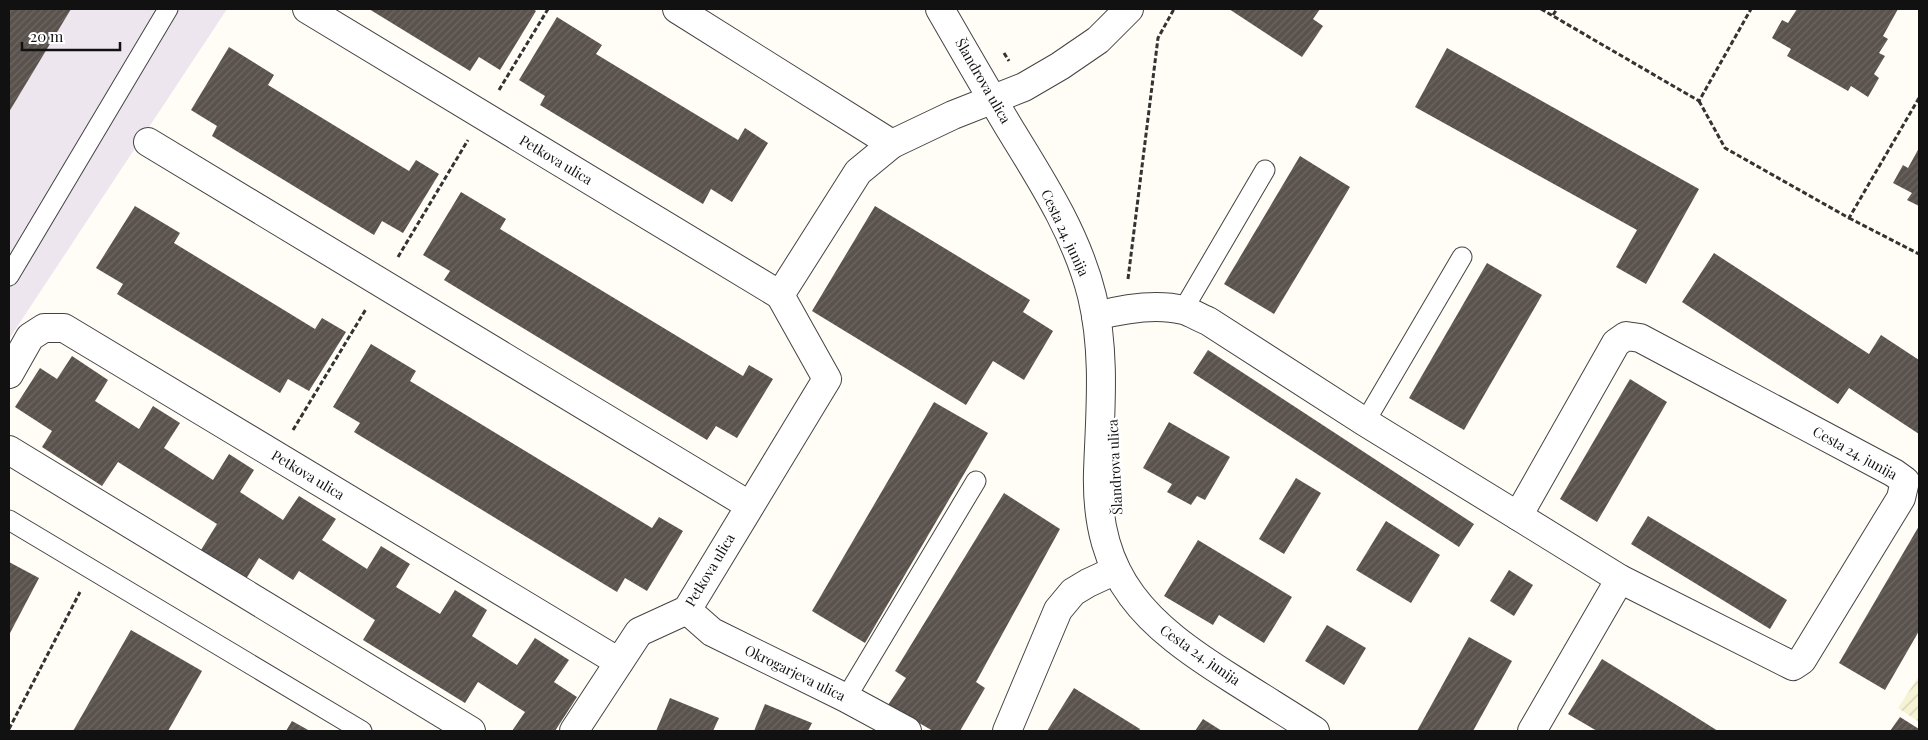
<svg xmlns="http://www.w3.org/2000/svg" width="1928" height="740" font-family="'Playfair Display',serif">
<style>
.industrial{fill:#eee6ef}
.farmland{fill:url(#farmland-furrows)}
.building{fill:url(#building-hatch)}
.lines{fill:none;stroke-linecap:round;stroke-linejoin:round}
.service-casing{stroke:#444;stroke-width:21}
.minor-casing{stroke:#444;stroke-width:30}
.tertiary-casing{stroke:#444;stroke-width:30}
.path{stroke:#333;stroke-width:3;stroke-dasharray:5 2.5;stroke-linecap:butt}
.service{stroke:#fff;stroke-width:19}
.minor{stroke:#fff;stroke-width:28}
.tertiary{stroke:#fff;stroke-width:28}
.labels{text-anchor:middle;stroke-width:5;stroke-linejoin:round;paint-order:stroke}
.street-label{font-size:14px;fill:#111;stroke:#fff}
</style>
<defs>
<pattern id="farmland-furrows" width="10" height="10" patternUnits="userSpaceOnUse" patternTransform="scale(1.25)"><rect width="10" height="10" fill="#f6f3d4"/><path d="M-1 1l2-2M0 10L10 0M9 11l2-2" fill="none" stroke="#d2cfb5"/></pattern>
<pattern id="building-hatch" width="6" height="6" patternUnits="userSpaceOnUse" patternTransform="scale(1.25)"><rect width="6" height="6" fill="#5a524d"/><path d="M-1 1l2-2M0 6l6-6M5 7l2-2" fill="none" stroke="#6d6662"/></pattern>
</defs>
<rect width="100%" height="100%" fill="#fffdf5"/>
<polygon class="industrial" points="9,9 227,9 9,339"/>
<polygon class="farmland" points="1919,676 1919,722 1898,708"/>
<g class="building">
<polygon points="9,9 71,9 9,112"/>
<polygon points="369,9 533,9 536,11 500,70 479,57 470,71"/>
<polygon points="1229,9 1320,9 1313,19 1323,26 1302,57"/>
<polygon points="1797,9 1805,10 1806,9 1898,9 1883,36 1888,39 1879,53 1885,56 1874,74 1879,78 1868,97 1851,86 1848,91 1787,56 1791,49 1772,38 1782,20 1788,23"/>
<polygon points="557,17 602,45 596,54 738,140 745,128 768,143 732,202 711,189 703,204 540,105 545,96 519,80"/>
<polygon points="229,47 274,75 268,85 409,171 416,160 439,174 403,233 382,221 374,235 212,136 217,126 191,110"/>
<polygon points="1447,48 1699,189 1646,284 1616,267 1637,230 1415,107"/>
<polygon points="1919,148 1919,206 1907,200 1912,193 1893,183 1903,165 1908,168"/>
<polygon points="1300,156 1350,187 1274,314 1224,284"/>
<polygon points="461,192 506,219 500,229 743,376 749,365 773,379 737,438 716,426 707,440 444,280 450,271 423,255"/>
<polygon points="135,206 180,233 174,243 315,329 322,318 346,332 309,391 288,379 280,393 117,294 123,284 96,268"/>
<polygon points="875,206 1030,300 1023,312 1053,331 1024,380 993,361 966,405 812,311"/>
<polygon points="1714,253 1869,354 1881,335 1919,360 1919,434 1849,388 1838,404 1682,302"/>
<polygon points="1487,263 1542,295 1464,430 1409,398"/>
<polygon points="371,344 416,371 410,381 652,528 659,517 683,531 647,591 625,578 617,592 354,432 360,423 333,407"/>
<polygon points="1208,350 1474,524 1459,547 1193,373"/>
<polygon points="72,356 108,380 95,401 139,429 153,406 180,423 164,448 213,480 229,454 254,470 240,492 283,520 299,496 336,519 322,540 367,569 381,546 410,564 396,587 440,614 455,590 487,610 472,636 517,665 535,638 569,660 554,682 577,697 555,731 512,731 525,712 478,682 465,703 363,640 375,620 299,571 293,580 259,558 246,579 201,550 217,524 118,462 102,486 42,447 52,431 15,407 40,368 57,379"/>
<polygon points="1630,379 1667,402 1597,522 1560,499"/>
<polygon points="934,402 988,433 865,643 812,611"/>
<polygon points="1169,422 1230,457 1205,500 1197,496 1191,505 1167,492 1172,484 1143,468"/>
<polygon points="1296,478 1321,493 1284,554 1259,539"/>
<polygon points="1004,493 1060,529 976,682 985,688 960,731 933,731 888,705 906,678 895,671"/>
<polygon points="1648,516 1787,600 1770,629 1631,544"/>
<polygon points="1386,521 1440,555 1411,603 1356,570"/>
<polygon points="1919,526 1919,631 1885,690 1839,663"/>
<polygon points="1198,540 1292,597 1264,643 1219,615 1213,625 1164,596"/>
<polygon points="9,562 39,578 9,635"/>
<polygon points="1509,570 1533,585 1514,616 1490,601"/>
<polygon points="1327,625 1366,648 1344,685 1305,661"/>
<polygon points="131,630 202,671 168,731 73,731"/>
<polygon points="1469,637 1512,661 1473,731 1417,731"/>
<polygon points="1602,659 1675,704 1718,731 1597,731 1568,714"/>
<polygon points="1074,688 1140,729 1139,731 1047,731"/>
<polygon points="670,698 719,718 713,731 656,731"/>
<polygon points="765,704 812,723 808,731 754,731"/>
<polygon points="1900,717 1919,729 1919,731 1890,731"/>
<polygon points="1203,719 1222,731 1195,731"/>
<polygon points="292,721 310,731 286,731"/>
</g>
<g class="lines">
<defs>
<g id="service">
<polyline points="9,276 168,9"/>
<polyline points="1183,310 1265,170"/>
<polyline points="1365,422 1462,257"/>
<polyline points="9,520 362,731"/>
<polyline points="846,698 976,481"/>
</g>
<g id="minor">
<polyline points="307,9 780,295"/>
<polyline points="677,9 892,144"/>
<polyline points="148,142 749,505"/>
<path d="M1096,316C1123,309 1155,303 1183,310C1191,312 1200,318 1208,321L1365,422L1518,516"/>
<polygon points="1626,336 1640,338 1894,473 1905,481 1901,498 1802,660 1793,666 1620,579 1518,516 1616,343"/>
<polyline points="9,374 30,337 44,328 64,328 619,662"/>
<polyline points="9,450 471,731"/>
<polyline points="687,610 712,632 846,698 907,731"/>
<polyline points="574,731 639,632 687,610 827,379 780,295 858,172 892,144 953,115 1024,87 1060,66 1098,40 1129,9"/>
<polyline points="1007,731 1058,610 1073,592 1088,583 1116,570"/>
<polyline points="1532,731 1620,579"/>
</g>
<path id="tertiary" d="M940,9C963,49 986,89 1010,129C1042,181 1077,235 1092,296C1106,354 1100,413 1098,472C1095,580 1147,625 1231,678C1259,696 1287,713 1315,731"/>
</defs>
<use href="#service" class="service-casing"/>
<use href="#minor" class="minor-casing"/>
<use href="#tertiary" class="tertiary-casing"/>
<g class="path">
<polyline points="1541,9 1699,101 1751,9"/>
<polyline points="1553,15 1557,9"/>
<polyline points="1004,53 1009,61"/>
<polyline points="499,90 548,9"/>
<polyline points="1699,101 1725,148 1849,218 1919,98"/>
<polyline points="1849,218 1919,254"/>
<polyline points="398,257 468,140"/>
<polyline points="1128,279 1158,38 1174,9"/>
<polyline points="293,430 366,309"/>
<polyline points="9,729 80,592"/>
</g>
<use href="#service" class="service"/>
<use href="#minor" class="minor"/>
<use href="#tertiary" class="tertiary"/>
</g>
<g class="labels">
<g class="street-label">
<text transform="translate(983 81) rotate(60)" y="5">Šlandrova ulica</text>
<text transform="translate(556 160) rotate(31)" y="5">Petkova ulica</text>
<text transform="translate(1065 233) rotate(65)" y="5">Cesta 24. junija</text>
<text transform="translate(1855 453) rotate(29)" y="5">Cesta 24. junija</text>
<text transform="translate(1115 467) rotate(-93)" y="5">Šlandrova ulica</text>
<text transform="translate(308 475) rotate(31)" y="5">Petkova ulica</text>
<text transform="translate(710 570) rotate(-59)" y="5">Petkova ulica</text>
<text transform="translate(1200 655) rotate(35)" y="5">Cesta 24. junija</text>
<text transform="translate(795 673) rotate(26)" y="5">Okrogarjeva ulica</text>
</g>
</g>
<rect width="1928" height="740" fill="none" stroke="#111111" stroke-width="20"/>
<path d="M22 42v8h98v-8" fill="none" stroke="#111111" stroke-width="2.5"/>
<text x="30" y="42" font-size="15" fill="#111111" stroke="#ffffff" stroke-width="4" paint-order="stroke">20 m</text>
</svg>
